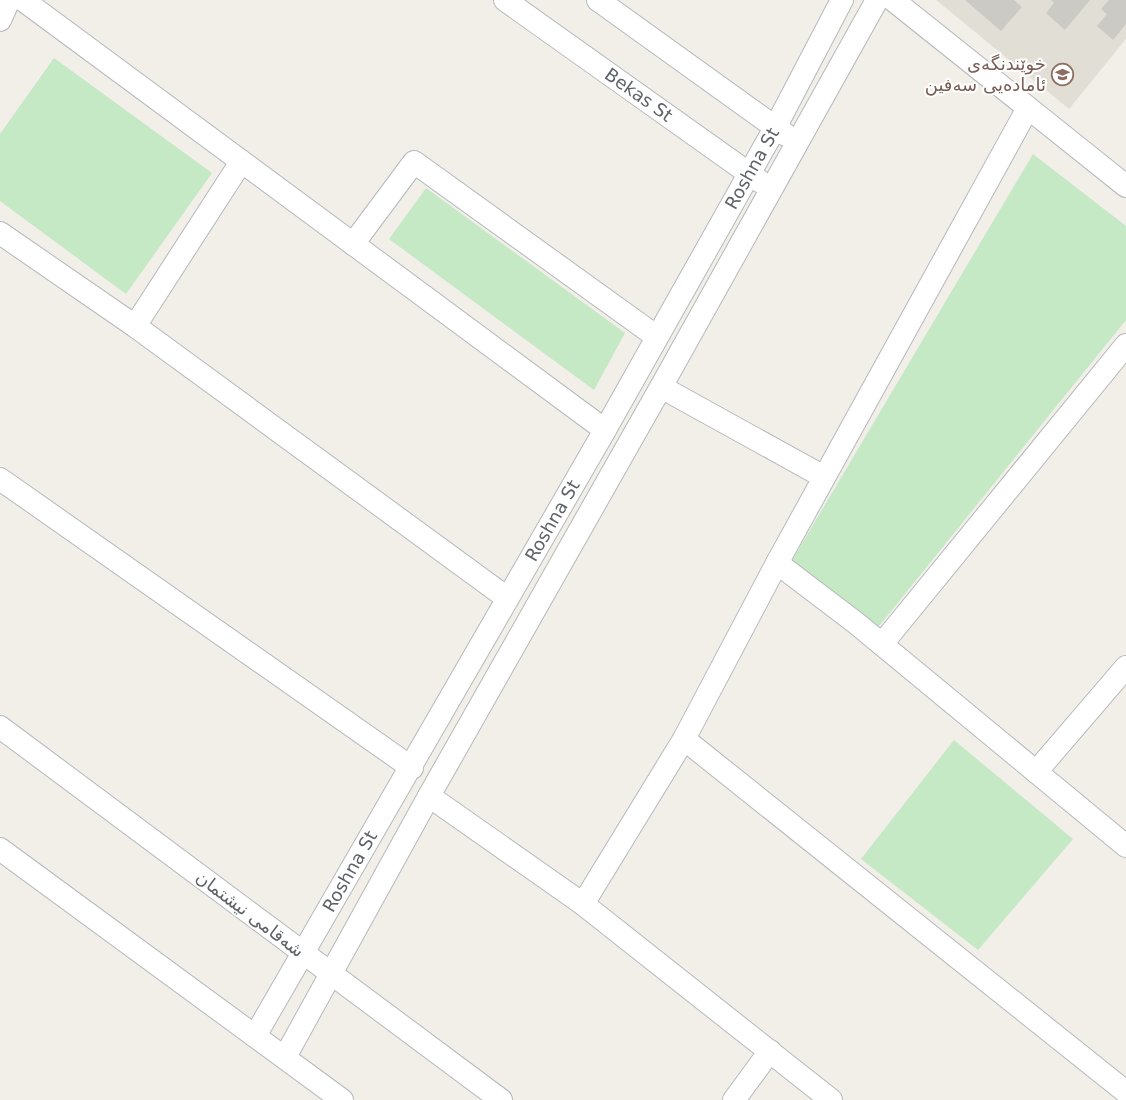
<svg xmlns="http://www.w3.org/2000/svg" width="1126" height="1100" font-family="'DejaVu Sans',Cairo,sans-serif">
<style>
.education{fill:#e1ded6}
.green{fill:#c5e8c5}
.building{fill:#cccac5}
.lines{fill:none;stroke-linecap:round;stroke-linejoin:round}
.street-casing{stroke:#b5b8bc;stroke-width:24}
.street{stroke:#fff;stroke-width:22}
.labels{text-anchor:middle;stroke-width:4;stroke-linejoin:round;paint-order:stroke}
.education-label{font-size:18px;fill:#785e54;stroke:#fff;text-anchor:end}
.street-label{font-size:18px;fill:#5f6368;stroke:#fff}
</style>
<rect width="100%" height="100%" fill="#f1efe8"/>
<polygon class="education" points="936,0 1126,0 1126,39 1069,109"/>
<g class="green">
<polygon points="54,58 212,173 126,294 0,201 0,134"/>
<polygon points="1033,154 1126,226 1126,320 875,631 791,562"/>
<polygon points="426,188 625,333 594,390 389,239"/>
<polygon points="954,740 1073,839 978,950 861,859"/>
</g>
<g class="building">
<polygon points="965,0 1014,0 1022,7 1001,31"/>
<polygon points="1051,0 1090,0 1065,30 1046,13 1054,3"/>
<polygon points="1109,0 1126,0 1126,24 1113,40 1097,26 1107,14 1101,9"/>
</g>
<g class="lines">
<defs>
<g id="street">
<polyline points="23,0 605,430"/>
<path id="s1" d="M505,0L761,182"/>
<polyline points="598,0 786,135"/>
<polyline points="893,0 1126,186"/>
<polyline points="0,20 9,0"/>
<polyline points="0,233 135,326 507,598"/>
<polyline points="353,244 414,162 657,337"/>
<polyline points="135,326 241,162"/>
<polyline points="661,387 824,477"/>
<polyline points="0,479 412,768"/>
<polyline points="777,563 856,623 1126,846"/>
<polyline points="882,644 1126,345"/>
<polyline points="0,727 501,1100"/>
<polyline points="684,739 1126,1092"/>
<polyline points="1036,772 1126,667"/>
<polyline points="429,796 583,904 831,1100"/>
<polyline points="0,849 342,1100"/>
<polyline points="583,904 684,739 777,563 1028,108"/>
<path id="s2" d="M255,1036L605,430L775,128L842,0"/>
<polyline points="285,1057 429,796 661,387 877,0"/>
<polyline points="734,1100 770,1051"/>
</g>
</defs>
<use href="#street" class="street-casing"/>
<use href="#street" class="street"/>
</g>
<defs>
<symbol id="school-ring" viewBox="-11 -11 22 22"><circle r="9.5" fill="#fff" stroke="#8d6e63" stroke-width="1.5"/><path d="M0-5L7-2L0 1L-7-2ZM-4 1L0 2.5L4 1V4Q0 6-4 4Z" fill="#8d6e63"/></symbol>
</defs>
<g fill-rule="evenodd">
<use href="#school-ring" x="1050" y="62" width="25" height="25"/>
</g>
<g class="labels">
<g class="education-label">
<text x="1046" y="70">خوێندنگەی<tspan x="1046" dy="21">ئامادەیی سەفین</tspan></text>
</g>
<g class="street-label">
<text dy="6" stroke="none"><textPath href="#s1" startOffset="164">Bekas St</textPath></text>
<text dy="6" stroke="none"><textPath href="#s2" startOffset="1000">Roshna St</textPath></text>
<text dy="6" stroke="none"><textPath href="#s2" startOffset="595">Roshna St</textPath></text>
<text dy="6" stroke="none"><textPath href="#s2" startOffset="190">Roshna St</textPath></text>
<text transform="translate(250 914) rotate(37)" y="6">شەقامی نیشتمان</text>
</g>
</g>
</svg>
